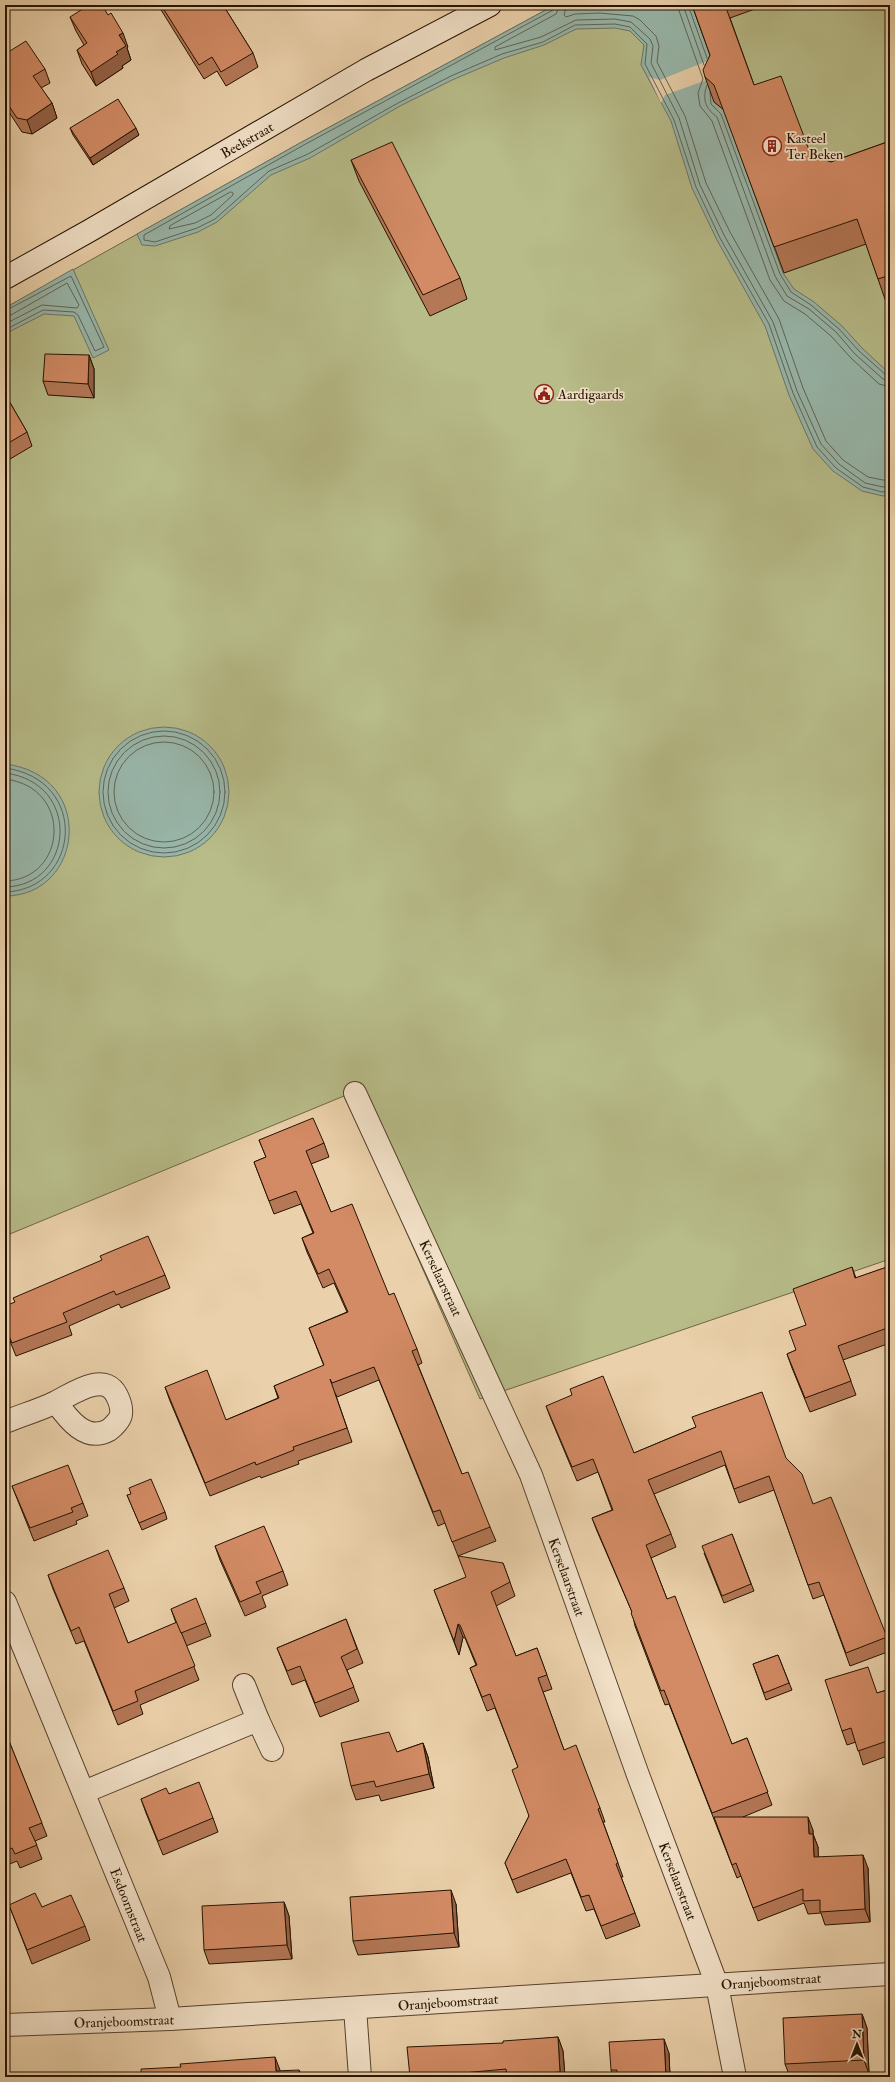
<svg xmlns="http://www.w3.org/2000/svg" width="895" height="2082" font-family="'IM FELL Double Pica',serif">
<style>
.green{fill:#b7bc89;stroke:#6e6744}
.water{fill:#98b7ab;stroke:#6a7567}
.pier{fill:#ebd1ab}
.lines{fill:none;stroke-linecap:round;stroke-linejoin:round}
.shore{stroke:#5e6456;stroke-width:1}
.street-casing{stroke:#56422b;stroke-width:24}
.secondary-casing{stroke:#241200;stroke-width:24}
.street{stroke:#f2e1c8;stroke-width:22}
.secondary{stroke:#f2e1c8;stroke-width:22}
.wall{fill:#b57857;stroke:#241200}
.shaded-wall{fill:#946147;stroke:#241200}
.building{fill:#d38b65;stroke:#241200}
.labels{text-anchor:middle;stroke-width:3.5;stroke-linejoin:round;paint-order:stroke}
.poi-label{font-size:14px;fill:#241200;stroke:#f2e1c8;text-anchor:start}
.street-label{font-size:14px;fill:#241200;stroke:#f2e1c8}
</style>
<rect width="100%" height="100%" fill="#ebd1ab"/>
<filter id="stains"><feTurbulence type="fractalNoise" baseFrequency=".005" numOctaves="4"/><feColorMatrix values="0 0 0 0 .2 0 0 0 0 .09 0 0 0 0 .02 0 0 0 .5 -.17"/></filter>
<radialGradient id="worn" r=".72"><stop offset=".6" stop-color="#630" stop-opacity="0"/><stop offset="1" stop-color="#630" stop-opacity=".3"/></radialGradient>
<polygon class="green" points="555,5 890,5 890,1259 480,1399 384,1181 344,1096 5,1236 5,308 300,143"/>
<g class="water">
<polygon points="555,5 692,5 712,59 714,102 724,110 783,273 794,289 814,302 842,326 862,348 890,374 890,495 883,496 862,491 833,471 813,449 789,395 765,326 717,240 692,188 671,121 641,65 644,45 630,31 615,28 576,29 544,45 504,58 452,80 400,106 310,158 271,175 217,222 198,232 155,246 142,245 137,234 300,143"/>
<polygon points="73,269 109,350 93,358 74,316 44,314 5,334 5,308"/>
<circle cx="164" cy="792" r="65"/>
<path d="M5,764C97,775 84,896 5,896Z"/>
</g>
<polygon class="pier" points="712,59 718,76 665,95 661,103 649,77 660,80"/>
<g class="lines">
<g class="shore">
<polyline points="555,5 553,10 302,146 144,235 144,240 155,242 197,228 215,219 269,171 308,154 398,103 451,76 502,54 543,42 575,25 615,24 630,27 647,44 645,64 674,120 696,187 720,238 769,324 793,393 817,447 836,468 863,487 882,492 890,491"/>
<polyline points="560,5 556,14 495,47 495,50 541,37 576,20 615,19 631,22 650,39 653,46 651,63 679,118 700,185 724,235 773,322 797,391 821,444 839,464 865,483 883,487 890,486"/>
<polyline points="567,5 564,15 566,17 575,14 599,13 633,16 640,20 656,36 659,46 657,62 685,116 706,183 730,232 779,319 803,388 826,441 843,460 868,477 883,480 890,480"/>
<polyline points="677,5 703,79 698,93 700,106 712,121 770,280 784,301 805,314 831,336 851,358 879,384 890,387"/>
<polyline points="683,5 704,65"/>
<polyline points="688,5 707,58"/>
<path d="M707,85C702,99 705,108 717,117L775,276L787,296L809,309L836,332L855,354L883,379L890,381"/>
<polyline points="710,92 711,104 721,114 780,274 791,292 811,305 839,329 859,351 886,375 890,376"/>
<polygon points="231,192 233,193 233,195 211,215 195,223 169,229 170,226"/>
<polyline points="5,311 71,276 104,347 95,351 78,315 74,312 43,310 5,330"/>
<polyline points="5,316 11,315 67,283 79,305 77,308 42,305 5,324"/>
<circle cx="164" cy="792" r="61"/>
<circle cx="164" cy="792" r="56"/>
<circle cx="164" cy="792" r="50"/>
<path d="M5,768C90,779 81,890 5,892"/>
<path d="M5,773C82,782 75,886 5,887"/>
<path d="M5,779C74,787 67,880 5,881"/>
</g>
<defs>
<g id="street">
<polyline points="355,1093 531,1475 638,1775 717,1985 735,2077"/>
<path d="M5,1422C22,1415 40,1410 56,1402C72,1394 105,1370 117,1396C120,1402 122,1407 121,1414C121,1419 113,1427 109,1430C86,1443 68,1419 56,1402"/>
<polyline points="5,1602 159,1977 170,2019"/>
<polyline points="258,1720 272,1750"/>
<polyline points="84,1792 258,1720 244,1685"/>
<polyline points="355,2008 360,2077"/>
<polyline points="5,2025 170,2019 890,1974"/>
</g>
<polyline id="secondary" points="5,278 89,231 366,70 490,5"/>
</defs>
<use href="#street" class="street-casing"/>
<use href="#secondary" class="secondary-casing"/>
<use href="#street" class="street"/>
<use href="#secondary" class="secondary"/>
</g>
<g class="wall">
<polygon points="158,5 223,5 253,53 258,67 226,86 217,71 204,79"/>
<polygon points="692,5 766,5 730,18 754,85 811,155 831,162 890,141 890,304 887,305 866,244 784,273 724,110 714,102 705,77 710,55"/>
<polygon points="70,17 128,47 127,48 131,60 122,66 123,68 96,86 82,64 77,50 84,45 76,31"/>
<polygon points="5,56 45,69 50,83 41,88 52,103 57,118 32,134 22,132 5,106 5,65 8,64"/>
<polygon points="70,128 139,135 93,165 73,135"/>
<polygon points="351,160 460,278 467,299 430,316 359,181"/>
<polygon points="89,355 94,369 94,398 48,395 43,381"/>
<polygon points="5,394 27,432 32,446 5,462"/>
<polygon points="259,1140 324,1143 329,1157 311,1164 331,1212 389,1295 417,1349 422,1363 418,1365 462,1474 490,1527 496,1541 458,1556 445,1523 438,1526 379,1380 337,1397 335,1393 352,1442 298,1461 299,1464 261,1478 260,1476 210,1496 170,1401 165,1387 226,1420 278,1398 274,1386 324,1366 309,1328 347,1312 334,1283 323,1288 307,1252 302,1238 313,1233 301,1204 274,1214 254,1162 266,1157"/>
<polygon points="890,1266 890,1343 843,1360 856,1395 810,1412 792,1368 787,1354 796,1350 806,1325 852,1267 856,1278"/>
<polygon points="165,1275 170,1288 121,1308 119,1304 69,1326 72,1335 16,1356 5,1329 5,1306"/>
<polygon points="546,1406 634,1453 696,1427 786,1458 813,1504 887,1637 890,1646 890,1651 850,1666 824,1595 813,1599 774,1490 739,1503 725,1465 654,1494 671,1534 676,1547 651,1558 667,1599 732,1744 747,1738 772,1805 743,1817 813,1830 813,1834 818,1847 818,1857 868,1868 870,1922 825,1925 821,1913 808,1914 804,1903 758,1921 741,1876 737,1878 717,1827 669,1704 665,1705 635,1626 632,1612 597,1531 592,1518 612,1510 598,1472 577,1481 551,1419"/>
<polygon points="12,1486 83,1503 88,1516 76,1521 77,1524 34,1541"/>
<polygon points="127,1495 165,1512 167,1519 142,1530"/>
<polygon points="732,1534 754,1591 724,1603 704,1553"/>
<polygon points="215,1546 283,1571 288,1585 262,1596 266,1607 245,1616 220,1560"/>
<polygon points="503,1563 515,1596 496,1606 516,1656 537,1648 552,1689 543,1692 564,1750 600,1808 605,1822 603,1822 623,1877 621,1877 640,1926 606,1939 594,1909 586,1911 571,1873 517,1893 505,1863 529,1816 518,1767 495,1708 487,1711 470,1668 476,1665 465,1638 463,1637 459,1655 434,1590"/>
<polygon points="48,1575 124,1588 129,1601 114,1608 128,1643 176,1623 171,1609 206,1623 211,1636 186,1646 199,1680 140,1705 143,1714 118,1725 84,1641 76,1644 53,1589"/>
<polygon points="346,1619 363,1663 347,1670 359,1701 320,1717 305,1680 292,1685 277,1648"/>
<polygon points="778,1655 792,1690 766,1700 753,1664"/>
<polygon points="890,1689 890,1755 863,1765 856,1742 847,1745 842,1731 877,1693"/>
<polygon points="5,1731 47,1836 35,1841 42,1859 20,1868 17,1861 5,1866"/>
<polygon points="423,1743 428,1757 434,1788 381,1801 379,1795 356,1800 351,1786 397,1752"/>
<polygon points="169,1794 213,1818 218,1832 163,1855 146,1813 141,1799"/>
<polygon points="284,1902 289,1916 292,1959 209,1964 204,1950"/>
<polygon points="456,1904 459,1947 358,1955 353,1941"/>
<polygon points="9,1905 42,1907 85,1926 90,1940 32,1964"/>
<polygon points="862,2014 867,2028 869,2074 803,2077 790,2077 785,2064"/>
<polygon points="558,2037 563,2051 565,2077 410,2077 503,2043"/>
<polygon points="669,2053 670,2077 613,2077 611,2070"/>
</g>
<g class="shaded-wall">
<polygon points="123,33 128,47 127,48 131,60 122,66 123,68 96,86 91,72 116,52 119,35"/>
<polygon points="52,103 57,118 32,134 27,120"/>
<polygon points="136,128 139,135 93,165 90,158"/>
<polygon points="89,355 94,369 94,398 88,384"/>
<polygon points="458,1624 463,1637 459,1655 454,1641"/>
<polygon points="423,1743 428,1757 434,1788 429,1774"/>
<polygon points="808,1817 813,1830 813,1847 809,1834"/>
<polygon points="813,1834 818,1847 819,1870 814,1857"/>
<polygon points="863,1855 868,1868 870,1922 865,1909"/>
<polygon points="451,1890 456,1904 459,1947 454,1933"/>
<polygon points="284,1902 289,1916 292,1959 287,1945"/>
<polygon points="862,2014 867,2028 869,2074 864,2060"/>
<polygon points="558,2037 563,2051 565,2077 562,2077 560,2072"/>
<polygon points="664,2039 669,2053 670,2077 666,2077"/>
<polygon points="275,2057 280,2070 280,2077 276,2071"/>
<polygon points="299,2070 302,2077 300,2077"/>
</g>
<g class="building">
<polygon points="89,5 102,5 108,15 111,13 123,33 119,35 126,46 116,52 118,54 91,72 77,50 87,43 70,17"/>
<polygon points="161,5 223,5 253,53 221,72 212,57 199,65"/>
<polygon points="692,5 725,5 754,85 781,76 811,155 831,162 890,141 890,275 878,279 857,219 774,247 714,85 705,77 703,70 710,55"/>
<polygon points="26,41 45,69 33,76 52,103 27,120 17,118 5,100 5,65 9,63 5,56 5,54"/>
<polygon points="118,99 136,128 90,158 70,128"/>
<polygon points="392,142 460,278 423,295 351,160"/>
<polygon points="45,354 89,355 88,384 43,381"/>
<polygon points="5,394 27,432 5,445"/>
<polygon points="313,1118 324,1143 306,1151 331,1212 352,1204 389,1295 394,1293 417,1349 412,1351 462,1474 468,1472 490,1527 452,1542 440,1510 433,1512 374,1367 332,1383 330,1379 347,1428 293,1447 294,1450 256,1465 255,1462 205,1483 165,1387 207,1370 226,1420 279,1398 274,1386 324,1365 309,1328 348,1312 329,1269 318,1274 302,1238 314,1233 296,1191 269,1201 254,1162 266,1157 259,1140"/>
<polygon points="148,1236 165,1275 116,1295 114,1291 63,1313 67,1322 12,1343 5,1327 5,1306 15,1302 13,1298 102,1260 100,1256"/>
<polygon points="890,1266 890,1327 838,1346 851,1381 805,1398 787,1354 796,1350 789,1331 806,1325 793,1289 852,1267 855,1278"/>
<polygon points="603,1376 634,1453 696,1427 692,1417 762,1392 786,1458 802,1474 813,1504 831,1497 887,1637 846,1653 819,1582 808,1585 769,1476 734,1489 721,1451 648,1480 671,1534 646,1545 667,1599 675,1596 732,1744 747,1738 768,1792 712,1813 664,1690 661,1691 631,1613 632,1612 592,1518 613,1510 593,1459 572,1467 546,1406 572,1395 570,1389"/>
<polygon points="68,1465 83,1503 71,1508 73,1512 30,1528 12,1486"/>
<polygon points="151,1479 165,1512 139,1523 127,1495 131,1494 129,1488"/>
<polygon points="264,1526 283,1571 256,1582 261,1593 240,1602 215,1546"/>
<polygon points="732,1534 751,1584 722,1596 702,1546"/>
<polygon points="108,1550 124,1588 109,1594 128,1643 177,1622 195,1666 135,1691 138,1701 113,1711 79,1627 71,1631 48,1575"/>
<polygon points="458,1556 503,1563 510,1582 491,1592 516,1656 537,1648 547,1675 538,1678 564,1750 576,1745 600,1808 598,1809 618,1863 616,1864 635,1913 601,1926 589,1895 581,1897 566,1859 512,1880 505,1863 529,1816 512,1770 518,1767 490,1694 482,1697 470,1668 477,1665 460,1625 458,1624 454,1641 434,1590 466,1577"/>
<polygon points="196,1598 206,1623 181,1633 171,1609"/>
<polygon points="346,1619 357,1649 341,1657 354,1687 315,1703 300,1666 287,1671 277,1648"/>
<polygon points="778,1655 789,1683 764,1693 753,1664"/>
<polygon points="868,1667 877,1693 890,1689 890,1740 858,1751 851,1728 842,1731 825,1680"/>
<polygon points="5,1731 42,1823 29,1828 37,1845 15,1854 12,1848 5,1851"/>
<polygon points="389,1732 397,1752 423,1743 429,1774 376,1787 374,1781 351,1786 341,1743"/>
<polygon points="199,1782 213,1818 158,1841 141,1799 166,1788 169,1794"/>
<polygon points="714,1817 808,1817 809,1834 813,1834 814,1857 863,1855 865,1909 820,1912 820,1900 803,1901 803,1889 753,1908 736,1863 732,1865"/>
<polygon points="451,1890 454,1933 353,1941 350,1897"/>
<polygon points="35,1893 42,1907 71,1895 85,1926 27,1950 9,1905"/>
<polygon points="284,1902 287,1945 204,1950 202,1906"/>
<polygon points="862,2014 864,2060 785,2064 783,2018"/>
<polygon points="558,2037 560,2072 507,2076 506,2069 452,2074 453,2077 410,2077 407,2047 503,2043 503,2041"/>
<polygon points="664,2039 666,2077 617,2077 617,2070 611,2070 609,2042"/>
<polygon points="275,2057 276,2071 299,2070 300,2077 69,2077 69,2076 141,2074 141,2069 181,2067 180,2064"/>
</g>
<defs>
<symbol id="building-ring" viewBox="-11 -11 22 22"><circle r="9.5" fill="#f2e1c8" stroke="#8f2418" stroke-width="1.5"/><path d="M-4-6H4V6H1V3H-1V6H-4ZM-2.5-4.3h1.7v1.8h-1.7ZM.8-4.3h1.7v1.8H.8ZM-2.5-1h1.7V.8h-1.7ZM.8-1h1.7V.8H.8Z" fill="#8f2418"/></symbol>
<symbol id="civic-ring" viewBox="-11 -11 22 22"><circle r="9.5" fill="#f2e1c8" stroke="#8f2418" stroke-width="1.5"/><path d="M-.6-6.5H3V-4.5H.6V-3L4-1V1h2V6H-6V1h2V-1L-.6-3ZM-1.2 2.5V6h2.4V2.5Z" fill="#8f2418"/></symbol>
</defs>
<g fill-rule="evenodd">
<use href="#building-ring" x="761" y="135" width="22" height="22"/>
<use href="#civic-ring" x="533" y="383" width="22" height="22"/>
</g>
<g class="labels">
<g class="poi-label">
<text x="786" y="143">Kasteel<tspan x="786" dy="16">Ter Beken</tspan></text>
<text x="558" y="399">Aardigaards</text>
</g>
<g class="street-label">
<text transform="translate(247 140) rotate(-30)" y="5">Beekstraat</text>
<text transform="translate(441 1278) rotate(65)" y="5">Kerselaarstraat</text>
<text transform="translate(567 1577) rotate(70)" y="5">Kerselaarstraat</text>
<text transform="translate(678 1881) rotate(69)" y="5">Kerselaarstraat</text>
<text transform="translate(129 1905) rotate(68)" y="5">Esdoornstraat</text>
<text transform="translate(771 1981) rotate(-4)" y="5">Oranjeboomstraat</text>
<text transform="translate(448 2002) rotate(-4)" y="5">Oranjeboomstraat</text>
<text transform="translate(124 2021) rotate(-2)" y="5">Oranjeboomstraat</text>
</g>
</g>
<rect width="895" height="2082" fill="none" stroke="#ebd1ab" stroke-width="20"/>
<rect x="6" y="6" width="883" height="2070" fill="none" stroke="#241200" stroke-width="2"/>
<rect x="10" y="10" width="875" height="2062" fill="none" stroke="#241200"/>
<g transform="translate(857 2044)" stroke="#f2e1c8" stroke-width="3" paint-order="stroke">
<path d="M0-3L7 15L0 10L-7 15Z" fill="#241200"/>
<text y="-6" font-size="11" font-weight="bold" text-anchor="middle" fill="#241200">N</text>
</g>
<rect width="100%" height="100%" filter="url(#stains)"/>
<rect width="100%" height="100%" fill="url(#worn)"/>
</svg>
